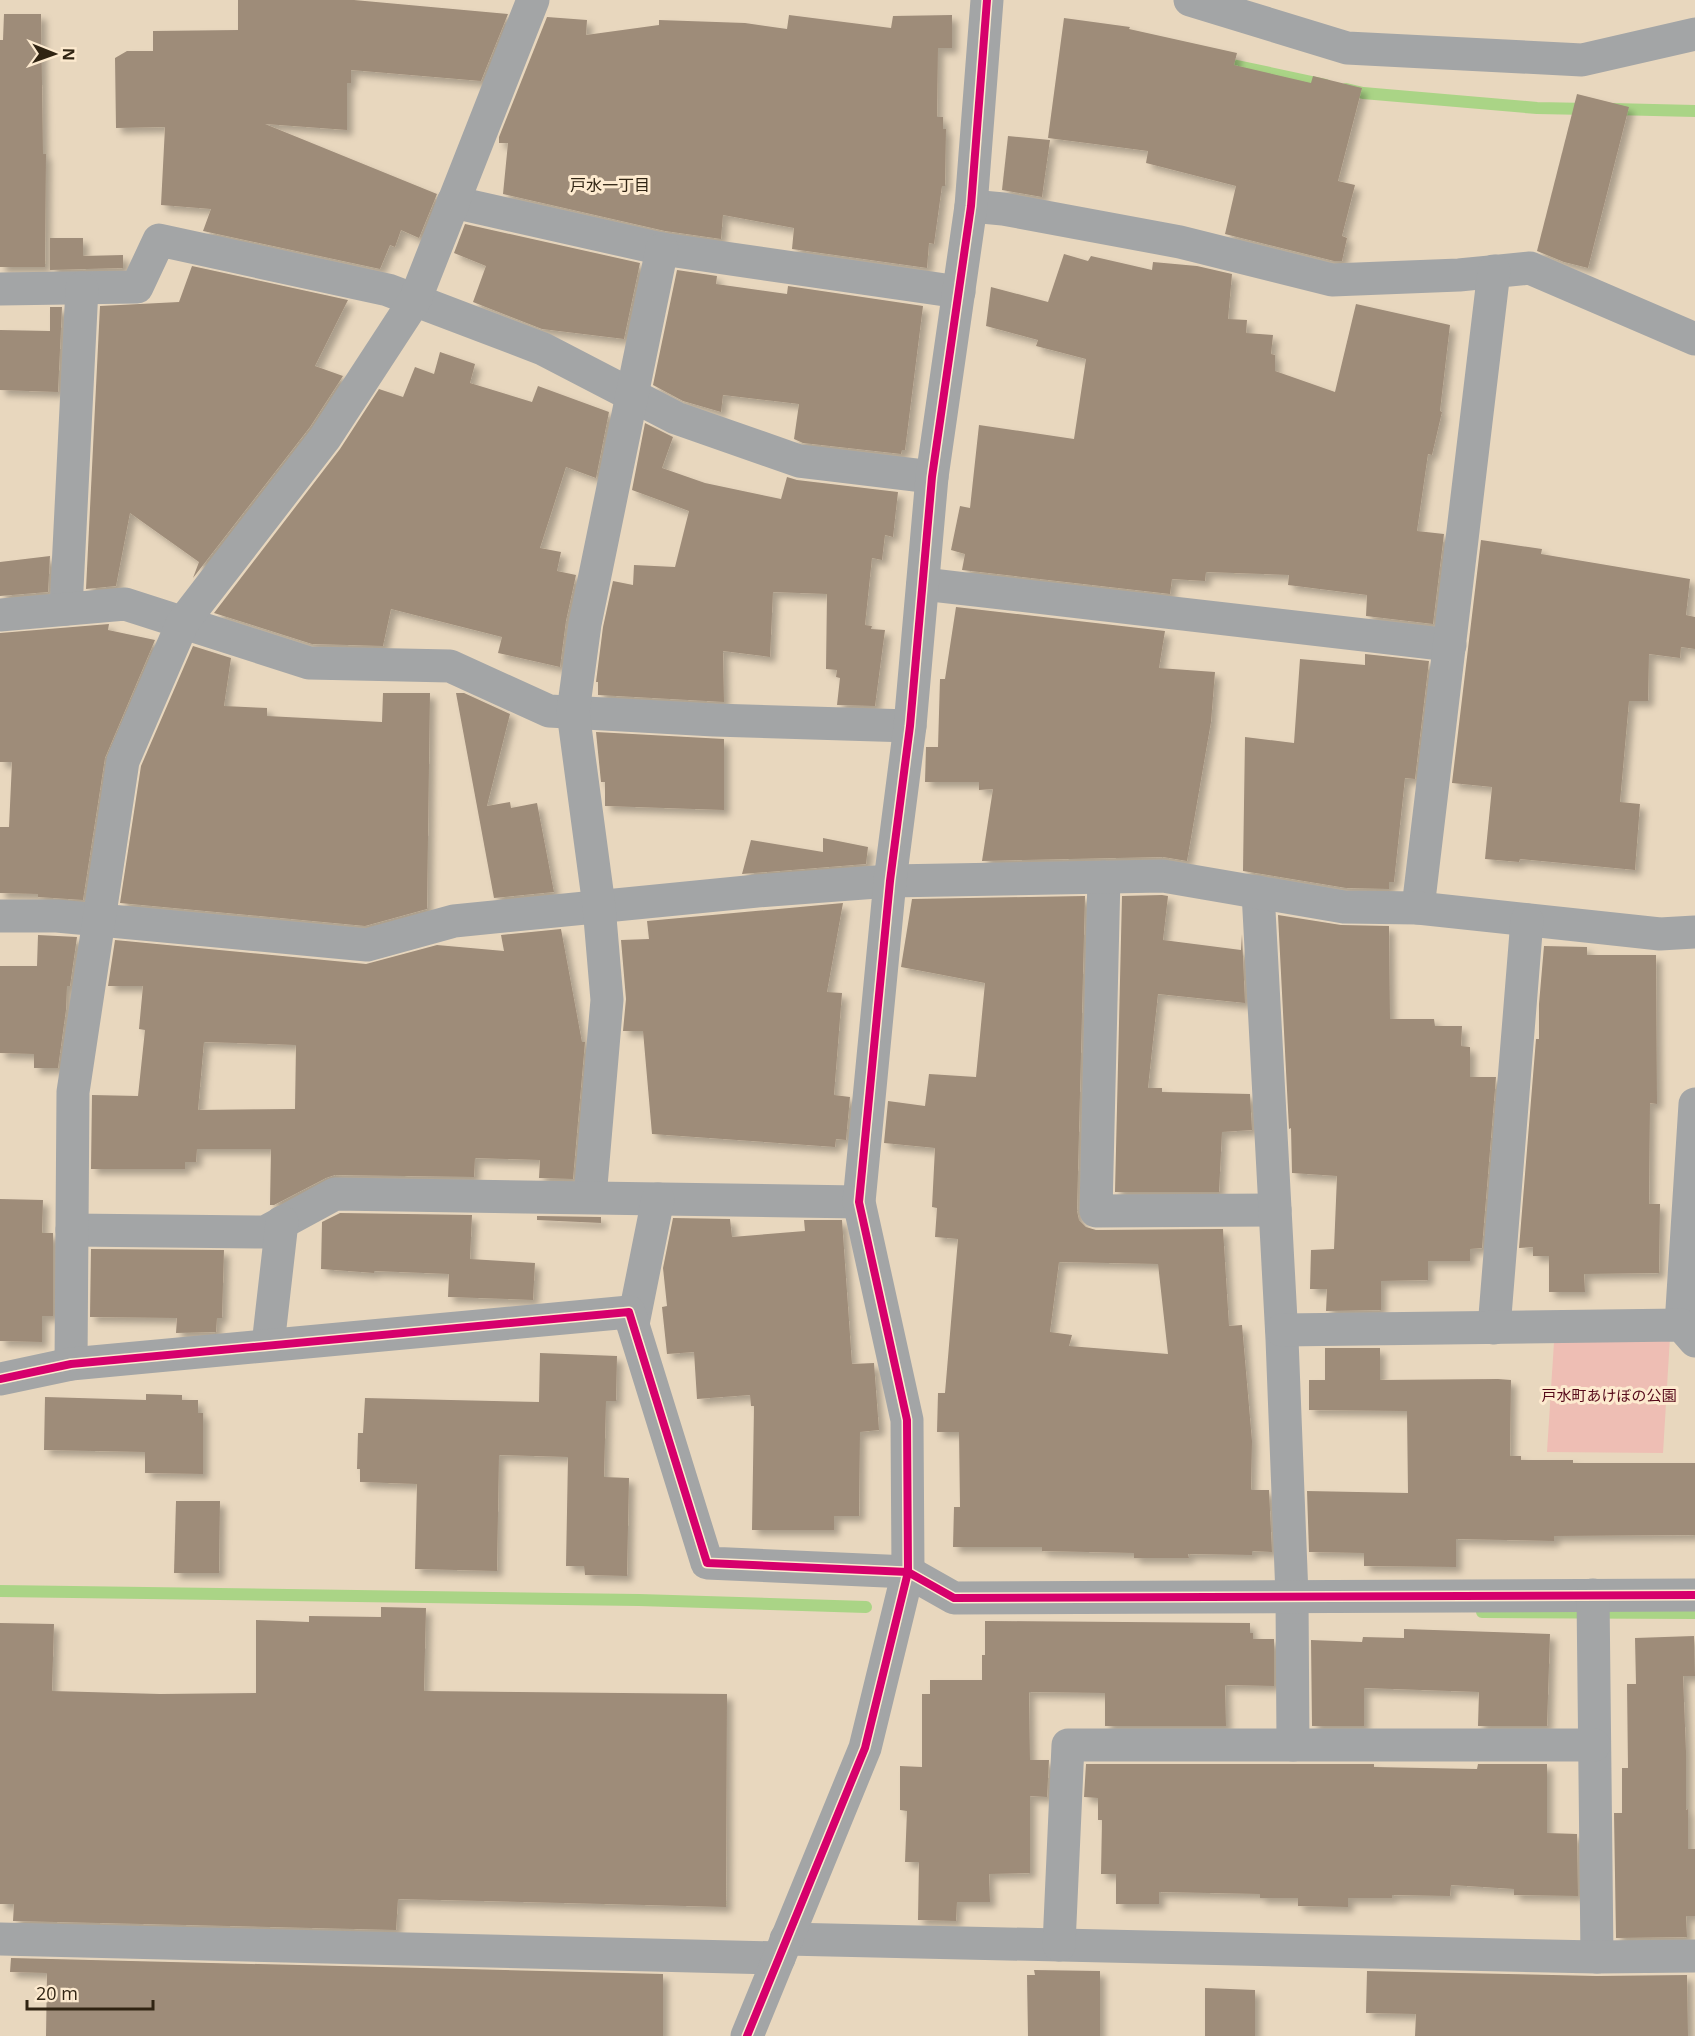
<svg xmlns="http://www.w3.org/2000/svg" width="1695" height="2036" font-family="'Open Sans','Noto Sans JP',sans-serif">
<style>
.green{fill:#eebeb4}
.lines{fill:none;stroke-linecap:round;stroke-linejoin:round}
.stream{stroke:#aad486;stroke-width:12}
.building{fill:#9e8c79;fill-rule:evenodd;filter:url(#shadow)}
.minor{stroke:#a3a5a6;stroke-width:33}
.tertiary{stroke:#a3a5a6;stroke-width:33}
.cycleway-casing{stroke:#fdeacf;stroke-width:11}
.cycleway{stroke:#d6006c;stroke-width:8}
.labels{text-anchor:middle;stroke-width:6;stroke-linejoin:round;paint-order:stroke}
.park-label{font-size:15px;fill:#550819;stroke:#fdeacf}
.neighbourhood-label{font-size:16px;fill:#302413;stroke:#fdeacf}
</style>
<defs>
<filter id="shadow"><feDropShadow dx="5.5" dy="5.5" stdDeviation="3" flood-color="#0004"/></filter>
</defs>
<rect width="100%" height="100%" fill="#e8d7be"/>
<polygon class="green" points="1670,1337 1663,1453 1547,1452 1554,1342"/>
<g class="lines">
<g class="stream">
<polyline points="1223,63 1326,85"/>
<polyline points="1346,89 1363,93 1537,108 1588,109"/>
<polyline points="1612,109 1695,111"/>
<polyline points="0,1591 639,1600 866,1607"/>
<polyline points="1482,1612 1695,1613"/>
</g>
</g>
<g class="building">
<polygon points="238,0 354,0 508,14 481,81 351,70 351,83 347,83 347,130 265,124 437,194 419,238 401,230 395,247 390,245 380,269 203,231 211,209 161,205 165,127 116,128 115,58 127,51 153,51 153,31 238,30"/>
<polygon points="4,14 41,14 43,154 46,154 45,267 0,267 0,40 3,40"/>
<polygon points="789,15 891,28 893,16 952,15 952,48 938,48 937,117 943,117 943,129 946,129 945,186 942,186 934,244 929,243 927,268 792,249 794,228 723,215 721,239 665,231 503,194 508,143 499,143 499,137 547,17 587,20 586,35 659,25 659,20 745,23 787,29"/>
<polygon points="1064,18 1130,27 1129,29 1237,53 1234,65 1311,83 1313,76 1362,88 1338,181 1355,185 1342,236 1347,238 1342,261 1334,261 1225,234 1236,186 1146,163 1148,151 1048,138"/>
<polygon points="1577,94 1629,107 1588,268 1564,262 1537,251"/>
<polygon points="1008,136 1050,140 1042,197 1002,190"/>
<polygon points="465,224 640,263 624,339 542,329 473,302 486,266 454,253"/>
<polygon points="50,238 83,238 83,256 123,255 123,268 50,270"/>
<polygon points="1064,254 1088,261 1091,256 1152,270 1153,262 1197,266 1232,274 1228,319 1247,320 1246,333 1273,335 1271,354 1275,355 1275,371 1335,392 1356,304 1450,325 1440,411 1442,412 1432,455 1428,454 1417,531 1444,534 1433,624 1366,616 1367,595 1288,585 1289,575 1206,572 1205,581 1172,579 1170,594 962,570 965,554 951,550 960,506 970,508 979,425 1074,439 1086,359 1036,346 1038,340 986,326 991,287 1048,302"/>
<polygon points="192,266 348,300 315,366 343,376 310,427 193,578 199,562 130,513 116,586 86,589 100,306 179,302"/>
<polygon points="677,270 717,276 716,284 787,294 788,286 923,306 905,450 902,450 901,454 803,443 794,439 799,404 723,395 721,412 683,401 653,385"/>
<polygon points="50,307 62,307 58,392 0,390 0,330 50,331"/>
<polygon points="440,352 475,364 470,383 532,402 538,386 609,412 596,478 566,467 540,548 561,552 557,571 576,575 566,621 560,667 498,653 502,637 391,609 383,646 312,644 214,613 340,449 379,389 403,397 415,367 434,374"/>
<polygon points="645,423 673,437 662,468 705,483 781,499 787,477 797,480 898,492 893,537 885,535 882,560 872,558 865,625 872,626 871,629 885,630 875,706 837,705 840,678 836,677 837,670 826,669 827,594 773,592 770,657 723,651 724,702 598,695 598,682 596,682 603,627 613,581 633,585 634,565 675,567 689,511 632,490"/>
<polygon points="1481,540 1542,549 1541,554 1690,579 1686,615 1695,617 1695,649 1681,647 1680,658 1649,654 1648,701 1629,701 1620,802 1640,804 1635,870 1520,859 1519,862 1485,859 1492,787 1452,783"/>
<polygon points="50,556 48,592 0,596 0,562"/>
<polygon points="956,607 1165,631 1159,668 1215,672 1211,722 1187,861 1163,857 982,861 993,789 979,790 979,782 925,782 926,747 938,747 940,679 945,679"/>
<polygon points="109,624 108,630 155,640 105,758 83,900 38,897 38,894 0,893 0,827 9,827 12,762 0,762 0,633"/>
<polygon points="193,646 231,658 224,706 267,708 267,716 382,722 383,693 430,693 427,909 365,926 120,903 141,766"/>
<polygon points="1365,654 1429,661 1415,779 1405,778 1394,882 1389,882 1389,889 1346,888 1243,871 1245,737 1294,743 1300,659 1365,665"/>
<polygon points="456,693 464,693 510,714 487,806 510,802 511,808 537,803 554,892 494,898"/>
<polygon points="596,732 724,739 724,810 605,806 605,782 601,782"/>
<polygon points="823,838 868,847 866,864 742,874 751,840 823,852"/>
<polygon points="1162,895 1168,896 1163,940 1241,950 1242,934 1245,1003 1158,994 1148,1088 1162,1088 1162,1092 1250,1094 1252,1130 1222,1132 1219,1192 1115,1192 1122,896"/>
<path d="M1085,896L1077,1211L1079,1220L1086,1227L1096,1230L1223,1229L1229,1326L1242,1325L1252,1441L1251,1490H1269L1272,1552L1252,1551V1555L1188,1554L1189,1558H1134V1553L1042,1551V1547H953L954,1507H960L959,1432H937L938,1393H945L958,1239L935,1237L937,1208L932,1207L935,1148L884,1143L888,1101L925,1106L929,1074L976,1077L985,983L901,967L912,899ZM1059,1262L1158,1264L1168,1354L1069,1346L1072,1335L1050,1332Z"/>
<polygon points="843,903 827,992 842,993 834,1095 850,1097 846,1140 836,1139 835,1147 652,1134 643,1031 623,1031 626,999 621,940 649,939 647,921"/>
<polygon points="1278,915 1341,925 1389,926 1390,1019 1434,1019 1435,1026 1462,1026 1461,1046 1470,1047 1470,1077 1496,1077 1482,1248 1470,1249 1470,1261 1428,1261 1428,1280 1381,1281 1381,1310 1326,1311 1327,1289 1310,1289 1311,1250 1334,1249 1337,1176 1292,1173 1291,1128 1289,1129"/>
<path d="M561,929L582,1042H585L573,1179L539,1178L540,1160L475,1158L474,1177L335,1175L326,1178L274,1205H270L271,1149H197L196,1162H185V1169H91L92,1095L138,1096L145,1030L139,1029L143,986H108L115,940L366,964L437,945L504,951L501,935ZM204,1042L296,1045L295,1109L198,1110Z"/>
<polygon points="38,935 77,937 70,986 67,986 66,1010 58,1068 34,1068 34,1054 0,1053 0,966 37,966"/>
<polygon points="1544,946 1587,947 1587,955 1656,955 1657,1104 1650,1103 1649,1204 1660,1204 1659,1273 1584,1274 1585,1292 1549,1292 1549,1256 1533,1256 1533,1247 1519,1248 1536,1039 1539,1039 1539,1004"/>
<polygon points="0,1199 43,1200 42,1233 53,1233 53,1316 42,1316 42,1342 0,1341"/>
<polygon points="340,1213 472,1215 470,1259 535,1263 533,1300 448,1297 449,1274 374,1271 374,1273 321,1269 322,1222"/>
<polygon points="537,1216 601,1217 601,1223 537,1220"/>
<polygon points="673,1218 730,1219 732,1237 805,1231 804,1220 842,1220 852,1364 874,1363 879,1430 860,1432 859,1516 834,1516 834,1530 752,1530 754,1406 751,1406 750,1395 697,1399 694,1352 667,1354 662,1307 667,1306 663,1268"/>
<polygon points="91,1249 224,1250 222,1318 217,1318 216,1332 176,1333 177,1318 90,1317"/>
<polygon points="1325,1348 1380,1348 1380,1380 1498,1379 1511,1380 1510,1456 1521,1456 1521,1460 1573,1460 1573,1463 1695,1463 1695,1535 1554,1536 1554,1541 1456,1539 1456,1567 1364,1566 1364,1553 1309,1552 1307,1491 1408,1493 1407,1411 1309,1410 1309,1380 1325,1380"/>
<polygon points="540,1353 617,1356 616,1401 606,1401 604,1477 629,1478 627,1576 585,1575 584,1566 566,1566 568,1457 499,1455 497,1571 415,1569 417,1484 360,1482 360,1469 357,1469 358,1433 363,1433 365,1398 539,1402"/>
<polygon points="146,1394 182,1395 182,1400 198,1400 198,1413 203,1413 203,1474 145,1473 145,1452 44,1450 45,1397 146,1400"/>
<polygon points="176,1501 220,1501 219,1573 174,1573"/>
<polygon points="381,1607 426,1608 424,1691 727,1694 726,1907 398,1899 396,1930 13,1921 14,1904 0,1904 0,1623 54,1624 52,1691 160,1694 256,1693 256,1620 309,1622 309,1616 381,1617"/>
<polygon points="985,1621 1250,1623 1250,1633 1253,1633 1253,1639 1274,1639 1274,1686 1225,1685 1226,1726 1105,1726 1105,1693 1029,1692 1030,1760 1049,1760 1047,1797 1030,1796 1030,1873 989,1874 990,1902 957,1902 956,1921 918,1920 919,1862 905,1862 907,1811 900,1810 900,1766 922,1767 922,1694 930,1694 930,1680 982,1680 982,1655 985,1655"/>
<polygon points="1404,1629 1550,1634 1547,1726 1478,1726 1479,1692 1364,1688 1364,1726 1312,1726 1311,1640 1362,1642 1363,1637 1404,1638"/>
<polygon points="1694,1636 1695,1676 1683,1676 1686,1752 1686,1810 1688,1809 1688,1849 1695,1849 1695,1916 1686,1916 1687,1937 1616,1938 1614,1813 1622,1813 1622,1768 1628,1768 1627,1684 1636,1684 1635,1638"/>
<polygon points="1086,1764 1374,1764 1374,1767 1477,1769 1478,1764 1547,1764 1547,1833 1577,1834 1578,1896 1514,1895 1514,1889 1451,1885 1450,1896 1392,1895 1392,1898 1348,1898 1348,1907 1298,1906 1298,1898 1260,1898 1260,1894 1159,1892 1159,1904 1116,1904 1116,1874 1101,1874 1102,1820 1098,1820 1098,1798 1084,1797"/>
<polygon points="11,1958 663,1974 663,2036 46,2036 47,1973 10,1972"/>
<polygon points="1034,1970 1100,1971 1100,2036 1028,2036 1027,1975 1035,1975"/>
<polygon points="1367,1971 1597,1976 1687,1975 1688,2036 1415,2036 1416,2014 1366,2013"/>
<polygon points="1205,1988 1255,1990 1255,2036 1205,2036"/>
</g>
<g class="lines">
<g class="minor">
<polyline points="453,202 662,249 959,292"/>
<polyline points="971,206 1003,209 1180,242 1332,280 1459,275 1530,268 1695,339"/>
<polyline points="0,289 137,287 159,240 388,290 543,349 676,418 799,461 932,477"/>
<polyline points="923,584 1450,645"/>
<polyline points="66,609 82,288"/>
<polyline points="0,615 125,604 309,663 450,666 549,711 714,720 910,726"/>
<polyline points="1104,877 1096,1211 1275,1210"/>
<polyline points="1258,892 1282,1339 1292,1596 1293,1745"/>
<polyline points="1418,908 1494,271"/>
<polyline points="0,916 57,916 367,945 454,921 757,891 890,881 1163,876 1344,907 1418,908 1660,934 1695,932"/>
<polyline points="590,1197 607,1000 599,906 573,712 585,624 662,249"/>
<polyline points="72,1230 265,1232 335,1194 859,1202"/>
<polyline points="633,1324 658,1199"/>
<polyline points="1681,1325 1695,1104"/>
<polyline points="1494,1328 1527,920"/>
<polyline points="1282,1330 1681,1325 1695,1341"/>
<polyline points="268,1345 282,1222"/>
<polyline points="71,1364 73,1092 123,761 183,622 325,438 415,300 533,0"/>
<polyline points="0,1379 71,1364 629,1312 707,1563 908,1572 954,1598 1695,1595"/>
<polyline points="1593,1595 1597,1957"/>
<polyline points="0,1939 779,1958"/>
<polyline points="786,1939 1597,1957 1695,1956"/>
<polyline points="1059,1945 1068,1745 1594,1745"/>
<polyline points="747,2036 865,1748 908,1572 907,1420 859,1202 890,881 910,726 932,477 971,206 987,0"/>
</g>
<polyline class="tertiary" points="1190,0 1347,48 1582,60 1695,34"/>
<defs>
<g id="cycleway">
<polyline points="0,1379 71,1364 629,1312 707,1563 908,1572 954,1598 1695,1595"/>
<polyline points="747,2036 865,1748 908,1572 907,1420 859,1202 890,881 910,726 932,477 971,206 987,0"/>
</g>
</defs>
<use href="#cycleway" class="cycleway-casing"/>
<use href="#cycleway" class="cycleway"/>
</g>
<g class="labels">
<g class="park-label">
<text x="1609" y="1401">戸水町あけぼの公園</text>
</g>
<g class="neighbourhood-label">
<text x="610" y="191">戸水一丁目</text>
</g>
</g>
<g transform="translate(54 54) rotate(91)" stroke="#fdeacf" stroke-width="4.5" paint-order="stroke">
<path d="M0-4.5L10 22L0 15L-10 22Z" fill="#302413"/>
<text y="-9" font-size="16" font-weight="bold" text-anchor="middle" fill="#302413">N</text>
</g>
<path d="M27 2000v9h126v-9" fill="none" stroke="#302413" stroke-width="3"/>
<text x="36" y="2000" font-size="18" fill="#302413" stroke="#fdeacf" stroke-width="4.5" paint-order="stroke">20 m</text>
</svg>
